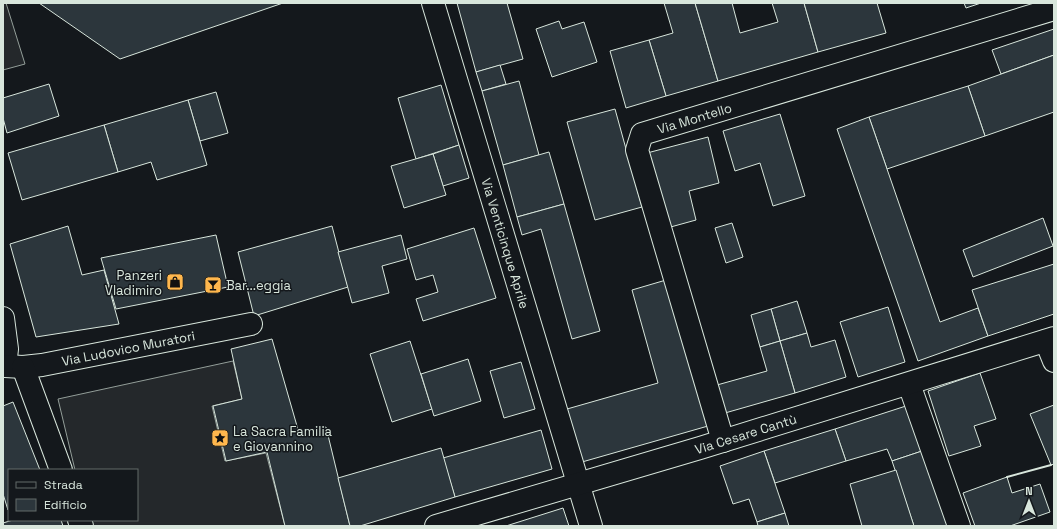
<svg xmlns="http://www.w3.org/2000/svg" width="1057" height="529" font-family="'Space Grotesk',sans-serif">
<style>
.parking{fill:#24282b;stroke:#939e99}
.building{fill:#2c363c;stroke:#d8e6dc}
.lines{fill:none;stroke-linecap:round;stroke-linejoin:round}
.minor-casing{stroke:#d8e6dc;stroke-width:24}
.minor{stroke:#14181c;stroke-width:22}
.wall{stroke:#d8e6dc;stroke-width:2}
.labels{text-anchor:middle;stroke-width:3;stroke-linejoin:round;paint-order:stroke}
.street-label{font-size:13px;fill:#d8e6dc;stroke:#14181c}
.poi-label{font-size:13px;fill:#d8e6dc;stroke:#14181c;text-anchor:start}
</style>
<rect width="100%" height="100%" fill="#14181c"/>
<g class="parking">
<polygon points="3,3 6,3 25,64 3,70"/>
<polygon points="233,361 242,399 212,406 225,461 266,453 285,526 89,526 87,520 137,520 137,470 75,470 58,399"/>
</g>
<g class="building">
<polygon points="39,3 283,3 120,59"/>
<polygon points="457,3 507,3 523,59 476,72"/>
<polygon points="664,3 695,3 718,81 666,96 649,40 673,33"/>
<polygon points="695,3 732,3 740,33 778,22 772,3 804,3 818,52 718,81"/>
<polygon points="804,3 877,3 886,33 818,52"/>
<polygon points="964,3 981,3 966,8"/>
<polygon points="559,21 562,29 584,22 597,62 552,77 536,29"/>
<polygon points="1054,29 1054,55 1001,74 992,50"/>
<polygon points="649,40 666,96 626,108 610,51"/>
<polygon points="1054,55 1054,112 985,136 968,86"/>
<polygon points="500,65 506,84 482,91 476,72"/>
<polygon points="519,81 539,155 503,165 482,91"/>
<polygon points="49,84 59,116 7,133 3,118 3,98"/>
<polygon points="441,85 459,145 416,159 398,98"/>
<polygon points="968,86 985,136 887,169 869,117"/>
<polygon points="216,92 228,133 200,141 188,100"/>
<polygon points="188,100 207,165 157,180 151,162 118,172 104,125"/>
<polygon points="615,109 642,207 595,220 567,122"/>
<polygon points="780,114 805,196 773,206 760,163 735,171 723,131"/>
<polygon points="869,117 940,322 978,308 988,336 918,361 837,129"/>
<polygon points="104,125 118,172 22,200 8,153"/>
<polygon points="708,137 719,183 689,191 696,220 667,228 647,153"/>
<polygon points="459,145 469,178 443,186 433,154"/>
<polygon points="549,152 564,204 517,217 503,165"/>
<polygon points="433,154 446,195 404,208 391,166"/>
<polygon points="564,204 600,331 572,339 541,229 522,235 517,217"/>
<polygon points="1043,218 1053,246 973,277 963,250"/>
<polygon points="732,223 743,257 726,263 715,228"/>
<polygon points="68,226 82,275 104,270 119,324 36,337 10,244"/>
<polygon points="332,226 348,287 254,316 238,252"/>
<polygon points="474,228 496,298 423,321 416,299 438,292 433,275 416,280 407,249"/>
<polygon points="216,235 228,287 116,309 101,258"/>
<polygon points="401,235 407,259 382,266 389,293 352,303 338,252"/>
<polygon points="1054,264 1054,314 988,336 972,290"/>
<polygon points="666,280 708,426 582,462 567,409 658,383 632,290"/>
<polygon points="797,301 807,333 780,341 771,309"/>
<polygon points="888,307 905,362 858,377 840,322"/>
<polygon points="771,309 780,341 760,347 751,315"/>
<polygon points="807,333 811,347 835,340 846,377 795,393 780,341"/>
<polygon points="272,339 299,433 326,427 350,526 285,526 267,452 226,461 213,406 242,399 231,349"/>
<polygon points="410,341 432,409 392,422 370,354"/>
<polygon points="780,341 795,393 725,413 717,385 767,371 760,347"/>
<polygon points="468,359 481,401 434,416 421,374"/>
<polygon points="521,362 535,409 504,418 490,371"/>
<polygon points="980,373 996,419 974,426 981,446 949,456 928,391"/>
<polygon points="13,402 40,470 9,470 8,510 3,494 3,406"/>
<polygon points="909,405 922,451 892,461 887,449 846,461 835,429"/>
<polygon points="1054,405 1054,464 1051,465 1030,414"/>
<polygon points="835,429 846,461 775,483 764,451"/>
<polygon points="541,430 552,469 455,497 443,458"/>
<polygon points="441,448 455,497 360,526 350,526 338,478"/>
<polygon points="764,451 785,513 757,522 749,499 733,504 720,466"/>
<polygon points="922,451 948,526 914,526 892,461"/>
<polygon points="896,470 914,526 862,526 850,484"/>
<polygon points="1007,477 1012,493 1040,484 1050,512 1010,526 975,526 963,493"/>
<polygon points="563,508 569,526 506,526"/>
<polygon points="785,513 789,526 758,526 757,522"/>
<polygon points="13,520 61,520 63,526 3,526 3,523"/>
</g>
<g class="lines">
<defs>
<g id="minor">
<path id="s1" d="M433,3L591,526"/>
<polyline points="3,318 7,349 5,366"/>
<polyline points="1046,341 1054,361"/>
<path id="s2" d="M5,366L23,367L42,365L251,324"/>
<polyline points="23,367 61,470"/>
<polyline points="909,384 959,526"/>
<path id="s3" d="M723,441L637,150L642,134L1054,9"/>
<polyline points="79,520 82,526"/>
<path id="s4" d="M436,526L700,448L1054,338"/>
</g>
</defs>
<use href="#minor" class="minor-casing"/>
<use href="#minor" class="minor"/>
<polyline class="wall" points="1007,477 1051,465"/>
</g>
<defs>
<symbol id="shop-square" viewBox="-11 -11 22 22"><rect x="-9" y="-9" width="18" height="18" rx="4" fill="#ffb74d" stroke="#14181c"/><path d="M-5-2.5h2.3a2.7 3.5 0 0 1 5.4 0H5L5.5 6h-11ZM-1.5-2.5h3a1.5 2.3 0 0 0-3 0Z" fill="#111"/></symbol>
<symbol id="bar-square" viewBox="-11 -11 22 22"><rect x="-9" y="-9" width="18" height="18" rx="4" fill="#ffb74d" stroke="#14181c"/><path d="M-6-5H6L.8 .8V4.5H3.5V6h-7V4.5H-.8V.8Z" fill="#111"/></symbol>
<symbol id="sight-square" viewBox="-11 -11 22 22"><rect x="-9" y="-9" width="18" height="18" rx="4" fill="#ffb74d" stroke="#14181c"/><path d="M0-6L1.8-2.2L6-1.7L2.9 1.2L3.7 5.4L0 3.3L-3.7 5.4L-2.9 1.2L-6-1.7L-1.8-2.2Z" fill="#111"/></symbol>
</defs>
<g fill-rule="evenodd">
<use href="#shop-square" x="165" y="272" width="20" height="20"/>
<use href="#bar-square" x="203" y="275" width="20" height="20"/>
<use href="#sight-square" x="210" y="428" width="20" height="20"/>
</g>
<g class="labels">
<g class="street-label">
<text dy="5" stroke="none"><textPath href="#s3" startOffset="375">Via Montello</textPath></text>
<text dy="5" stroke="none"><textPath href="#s1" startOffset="251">Via Venticinque Aprile</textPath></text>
<text dy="5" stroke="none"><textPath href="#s2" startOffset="125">Via Ludovico Muratori</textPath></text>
<text dy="5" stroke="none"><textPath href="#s4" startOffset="323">Via Cesare Cantù</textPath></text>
</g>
<g class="poi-label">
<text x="162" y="280" text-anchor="end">Panzeri<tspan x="162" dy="15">Vladimiro</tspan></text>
<text x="226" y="290">Bar...eggia</text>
<text x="233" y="436">La Sacra Familia<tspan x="233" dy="15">e Giovannino</tspan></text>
</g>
</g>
<rect width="1057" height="529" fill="none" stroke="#d8e6dc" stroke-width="8"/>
<rect x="8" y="469" width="130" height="52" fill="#14181c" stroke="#626a69"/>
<rect x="16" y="482" width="20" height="6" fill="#14181c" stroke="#626a69"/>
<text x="44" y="489" font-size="12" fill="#d8e6dc">Strada</text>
<rect x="16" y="499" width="20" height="12" fill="#2c363c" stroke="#626a69"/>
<text x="44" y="509" font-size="12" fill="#d8e6dc">Edificio</text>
<g transform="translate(1029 501)" stroke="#14181c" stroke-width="3" paint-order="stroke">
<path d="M0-3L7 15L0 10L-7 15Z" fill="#d8e6dc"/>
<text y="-6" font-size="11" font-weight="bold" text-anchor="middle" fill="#d8e6dc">N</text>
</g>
</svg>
